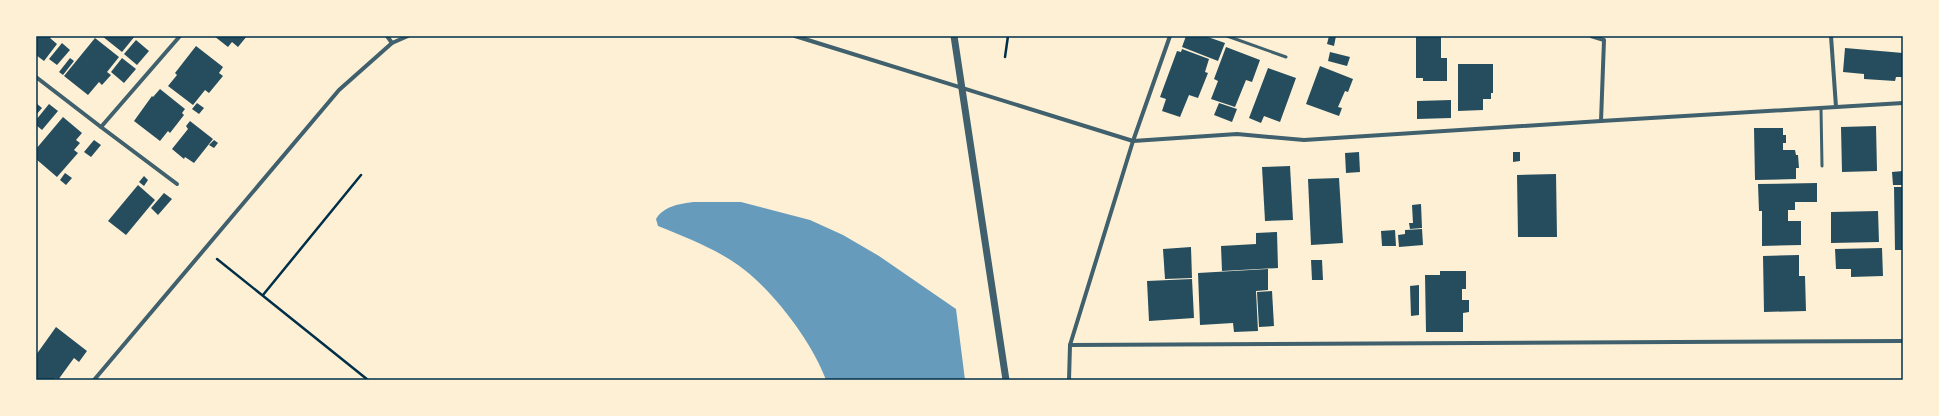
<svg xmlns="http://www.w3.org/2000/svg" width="1939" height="416" font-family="Manrope,sans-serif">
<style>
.water{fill:#669bbc}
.building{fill:#264d5e}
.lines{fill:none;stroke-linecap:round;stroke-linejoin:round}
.path{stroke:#003049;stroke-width:2.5}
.service{stroke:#3f606c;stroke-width:3}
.minor{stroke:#3f606c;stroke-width:4}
.tertiary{stroke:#3f606c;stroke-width:7}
.neatline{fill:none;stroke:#003049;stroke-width:1.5}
</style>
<rect width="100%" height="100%" fill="#fdf0d5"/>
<path class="water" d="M693,202H741L810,220L843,235L879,256L956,309L965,380H826C812,341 771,288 738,265C714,248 685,237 658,226L656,219C664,206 679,204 693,202Z"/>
<g class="building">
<polygon points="36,36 52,36 50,38 57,44 44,61 36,55"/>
<polygon points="102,36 135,36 122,52"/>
<polygon points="214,36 247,36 238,47 232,42 228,47"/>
<polygon points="1186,36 1205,36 1225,43 1218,61 1182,47"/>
<polygon points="1329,36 1336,36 1334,46 1327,44"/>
<polygon points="1416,36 1441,36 1441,58 1447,58 1447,81 1423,81 1423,78 1416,78"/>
<polygon points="95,38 119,57 107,72 111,75 102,85 99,82 88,95 64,76"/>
<polygon points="136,40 149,51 137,65 124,54"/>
<polygon points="62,43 70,50 57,65 49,59"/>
<polygon points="196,46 223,67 219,73 223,76 209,93 205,90 193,105 168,86 177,75 175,73"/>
<polygon points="1226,47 1260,60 1252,82 1246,80 1235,107 1211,99 1218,81 1214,79"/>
<polygon points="1845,48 1903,53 1903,77 1896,77 1895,81 1864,79 1864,74 1843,72"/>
<polygon points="1182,49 1209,59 1205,72 1208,73 1198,98 1189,95 1180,117 1162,111 1166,99 1160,97 1177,51 1181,52"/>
<polygon points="1330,52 1350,57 1347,66 1328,61"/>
<polygon points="70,58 74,61 63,75 59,72"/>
<polygon points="122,58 136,69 124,83 111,72"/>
<polygon points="1458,64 1493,64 1493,93 1491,93 1491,99 1483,99 1483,110 1458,111"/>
<polygon points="1320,66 1353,79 1348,92 1345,91 1338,107 1342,108 1339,116 1306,104"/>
<polygon points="1268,68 1296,78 1280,122 1264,116 1261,123 1249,118"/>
<polygon points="160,89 185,109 182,113 184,115 170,133 168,131 160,141 134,121 152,96 153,97"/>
<polygon points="1451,100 1451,118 1417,119 1417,101"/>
<polygon points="36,103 42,108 36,115"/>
<polygon points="197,103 204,108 199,114 192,109"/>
<polygon points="1219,103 1237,109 1232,122 1214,115"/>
<polygon points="49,104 58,111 42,130 36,125 36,120"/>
<polygon points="63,117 82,133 76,140 80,143 74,150 78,153 57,177 36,159 36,149"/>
<polygon points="190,121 213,139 194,163 185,157 184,159 172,149 188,129 186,126"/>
<polygon points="1876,126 1877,171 1842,172 1841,127"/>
<polygon points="1754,128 1783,128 1783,135 1786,135 1786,143 1783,143 1783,150 1795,150 1796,155 1798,155 1799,168 1796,168 1796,179 1755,180"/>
<polygon points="94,140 101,145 91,157 84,152"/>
<polygon points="214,140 218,143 214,148 209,145"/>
<polygon points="1359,152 1360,172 1346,173 1345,153"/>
<polygon points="1513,152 1520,152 1520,161 1513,162"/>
<polygon points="1290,166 1293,220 1265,221 1262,167"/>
<polygon points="1903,171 1903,185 1893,185 1892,172"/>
<polygon points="65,173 72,178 66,185 60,180"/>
<polygon points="1556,174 1557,237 1518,237 1517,175"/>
<polygon points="144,176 148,180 144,186 139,182"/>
<polygon points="1339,178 1343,243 1311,245 1308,179"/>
<polygon points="1817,183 1817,202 1795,202 1795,210 1788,210 1788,221 1801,221 1801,245 1762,246 1762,211 1759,211 1758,184"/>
<polygon points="138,185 155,200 126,235 108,221"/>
<polygon points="1894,187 1903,187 1903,250 1895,250"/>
<polygon points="164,193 172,199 158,215 151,208"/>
<polygon points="1421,204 1422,228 1410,229 1409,223 1413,223 1412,205"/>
<polygon points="1878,211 1879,242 1831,243 1831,212"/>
<polygon points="1422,229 1423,245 1399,247 1398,235 1405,234 1405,230"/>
<polygon points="1395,230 1396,246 1382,246 1381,231"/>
<polygon points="1277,232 1278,268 1222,271 1221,246 1256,244 1256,233"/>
<polygon points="1191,247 1192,278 1165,279 1163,249"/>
<polygon points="1882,248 1883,276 1851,277 1851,269 1836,269 1835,249"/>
<polygon points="1799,255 1799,276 1805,276 1806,311 1764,312 1763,256"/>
<polygon points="1311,260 1322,260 1323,280 1312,280"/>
<polygon points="1268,269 1268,290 1256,291 1258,331 1234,332 1233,323 1200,325 1198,273"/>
<polygon points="1440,271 1466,271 1466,289 1462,289 1462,300 1469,300 1469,312 1463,313 1463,332 1426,332 1425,275 1440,275"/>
<polygon points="1192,279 1194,318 1149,321 1147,281"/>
<polygon points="1419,285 1419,315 1411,316 1410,286"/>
<polygon points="1272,291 1274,326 1259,327 1257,292"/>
<polygon points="56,327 87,351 79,362 74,358 58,380 56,378 54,380 36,380 36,355"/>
</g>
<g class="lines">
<g class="path">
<polyline points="1005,57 1008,36"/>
<polyline points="217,259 368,380"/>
<polyline points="263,295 361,175"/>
</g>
<g class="service">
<polyline points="1227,36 1286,57"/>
<polyline points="1821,108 1822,166"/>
</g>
<g class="minor">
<polyline points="387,36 392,43"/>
<polyline points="795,36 1133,141 1237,134 1304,140 1601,121 1903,103"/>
<polyline points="1591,36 1604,40 1601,121"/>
<polyline points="1831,36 1836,107"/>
<polyline points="36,77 101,127 180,36"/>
<polyline points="101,127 177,184"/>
<polyline points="1070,345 1903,341"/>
<polyline points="94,380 339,90 392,43 408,36"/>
<polyline points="1069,380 1070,345 1133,141 1170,36"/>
</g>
<polyline class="tertiary" points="954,36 1006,380"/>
</g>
<rect width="1939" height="416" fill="none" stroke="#fdf0d5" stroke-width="74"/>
<rect x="37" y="37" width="1865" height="342" class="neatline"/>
</svg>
